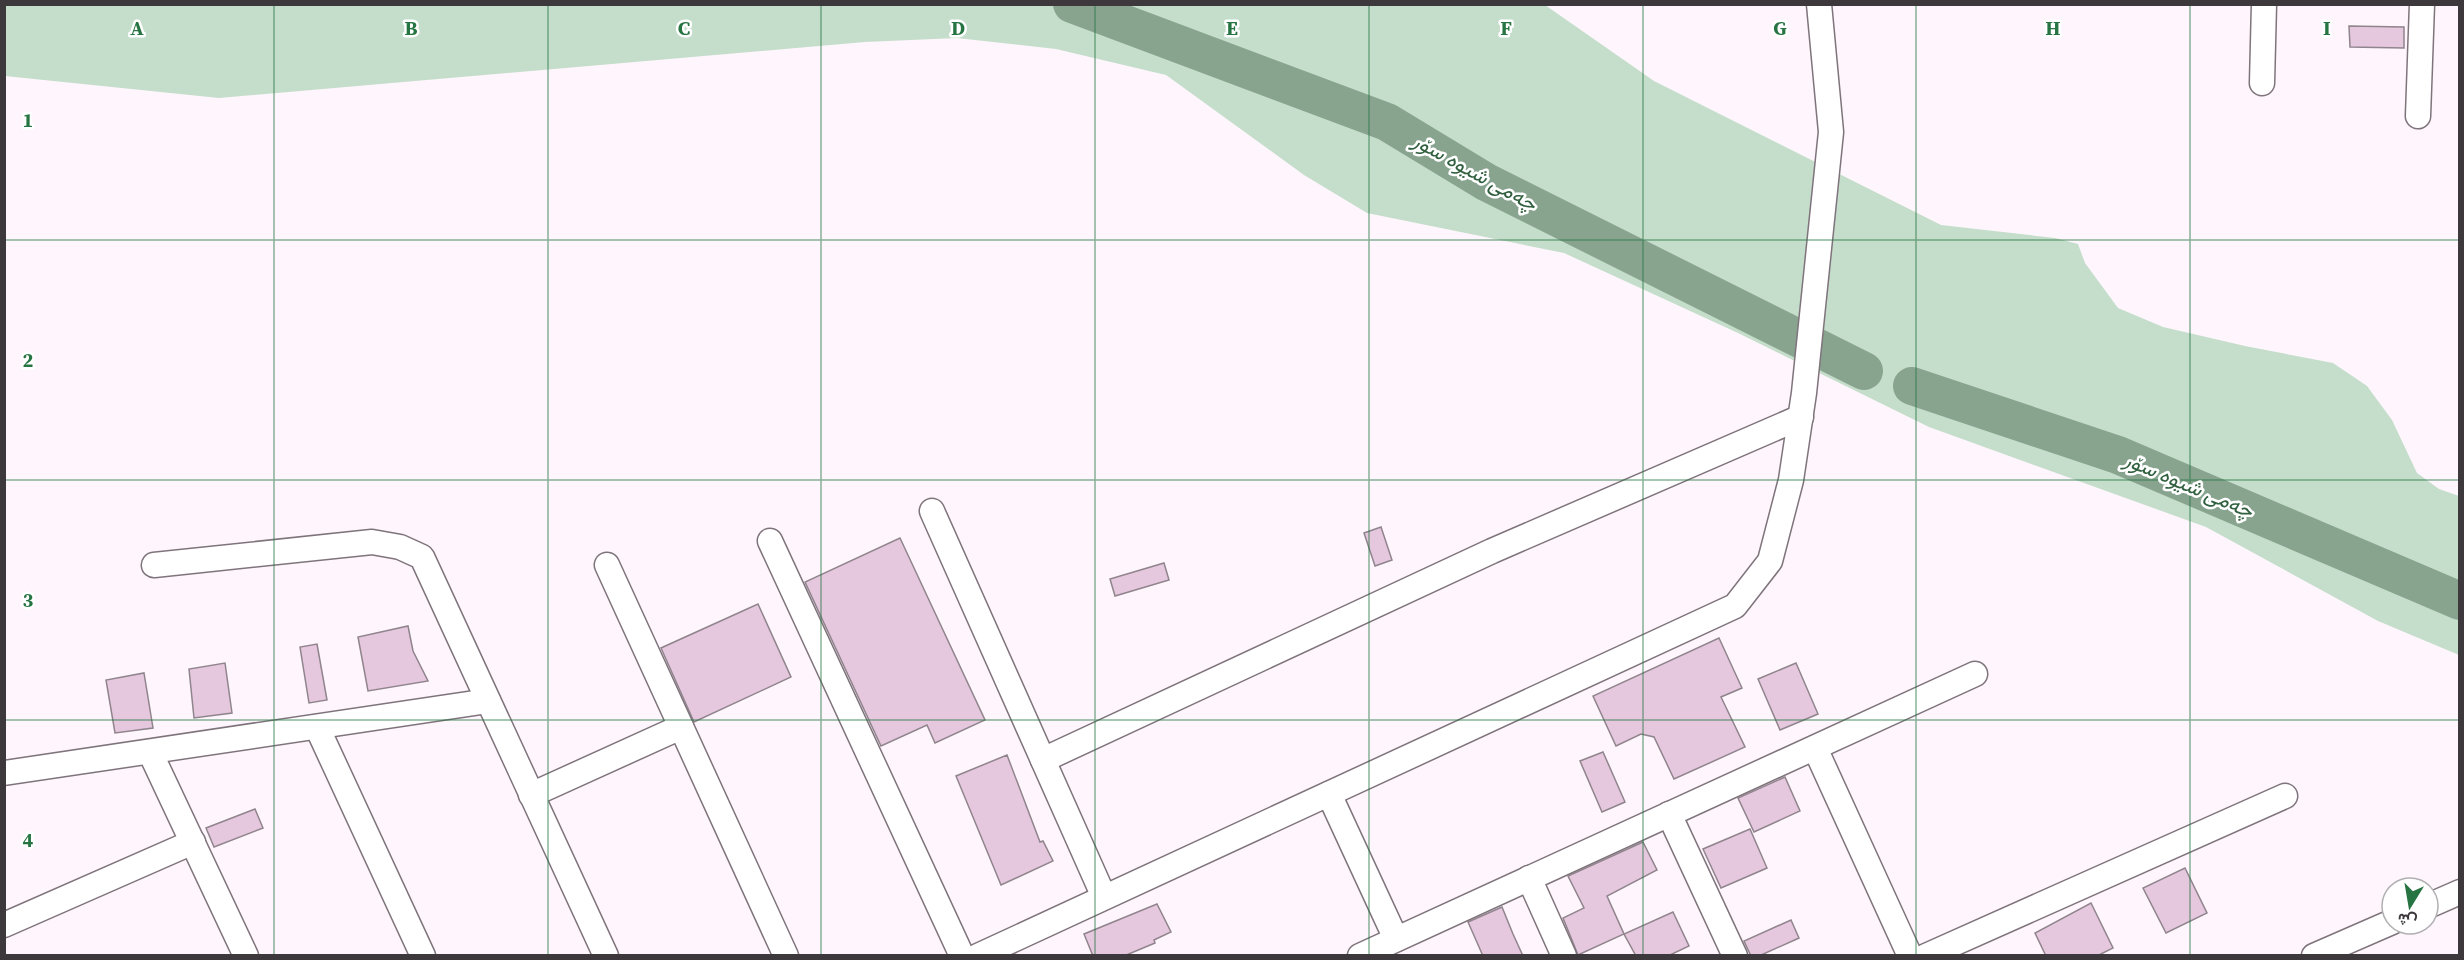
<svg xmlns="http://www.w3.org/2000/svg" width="2464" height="960" font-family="'Source Serif 4',Vazirmatn,serif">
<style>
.green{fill:#c5ddcb}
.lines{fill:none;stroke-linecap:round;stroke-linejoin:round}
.river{stroke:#88a48f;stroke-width:38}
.building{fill:#e5c8de;stroke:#90848d;stroke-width:1.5}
.minor-casing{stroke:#7f747c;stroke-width:27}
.minor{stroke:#fff;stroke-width:24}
.grid{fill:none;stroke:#277443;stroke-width:1.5;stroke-opacity:0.55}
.labels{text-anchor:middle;stroke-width:5;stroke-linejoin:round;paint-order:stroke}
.water-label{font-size:21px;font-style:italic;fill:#31603f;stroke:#fff}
.grid-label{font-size:20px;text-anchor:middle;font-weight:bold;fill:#277443;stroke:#fff;stroke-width:5;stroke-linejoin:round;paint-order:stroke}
</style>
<rect width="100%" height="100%" fill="#fef6fc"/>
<polygon class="green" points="4,5 1545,5 1654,81 1941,225 2055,238 2078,244 2085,263 2118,308 2163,327 2245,346 2333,363 2367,386 2392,420 2417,473 2439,489 2459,496 2459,655 2378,621 2206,527 1929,427 1738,333 1564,253 1367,213 1304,175 1166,75 1056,49 957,38 865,42 219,98 5,76"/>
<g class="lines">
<g class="river">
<polyline points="1072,4 1387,122 1486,182 1864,371"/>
<polyline points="1912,386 2118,455 2460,601"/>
</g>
</g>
<g class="building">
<polygon points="2349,26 2404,27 2404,48 2350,47"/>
<polygon points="1381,527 1392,560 1375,566 1364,533"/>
<polygon points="900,538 985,720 935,743 927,725 881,746 805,582"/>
<polygon points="1164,563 1169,580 1115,596 1110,579"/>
<polygon points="758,604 791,677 694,722 661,648"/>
<polygon points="408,626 413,651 428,681 368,691 358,637"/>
<polygon points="1719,638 1742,688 1721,697 1745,747 1674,779 1654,737 1641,734 1616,746 1593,696"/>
<polygon points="317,644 327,700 309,703 300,647"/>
<polygon points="225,663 232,713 194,718 189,669"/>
<polygon points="1796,663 1818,714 1780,730 1758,679"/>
<polygon points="144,673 153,728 115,733 106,680"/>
<polygon points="1603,752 1625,802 1602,812 1580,761"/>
<polygon points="1007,755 1040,842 1043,841 1053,861 1001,885 956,776"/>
<polygon points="1785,777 1800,811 1754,832 1738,798"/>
<polygon points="255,809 263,828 214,847 206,828"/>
<polygon points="1750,829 1767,868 1721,888 1703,849"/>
<polygon points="1643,842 1657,870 1607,896 1624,934 1578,955 1563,918 1584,908 1568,876"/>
<polygon points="2185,868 2207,913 2166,933 2143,888"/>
<polygon points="2091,903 2113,948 2097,956 2046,956 2035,933"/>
<polygon points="1157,904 1171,932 1154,940 1155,943 1124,956 1093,956 1084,934"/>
<polygon points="1502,907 1513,934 1523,956 1483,956 1468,922"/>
<polygon points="1673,912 1689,946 1668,956 1636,956 1624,934"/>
<polygon points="1791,920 1799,938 1759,956 1751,956 1744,941"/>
</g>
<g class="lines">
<defs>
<g id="minor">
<polyline points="2262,83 2264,4"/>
<polyline points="2418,116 2422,4"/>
<polyline points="932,511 1104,897"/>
<polyline points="770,541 962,956"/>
<polyline points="154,565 372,542 400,547 422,557 606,956"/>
<polyline points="607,565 786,956"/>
<polyline points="317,727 423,956"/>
<polyline points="1815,748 1910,956"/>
<polyline points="150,752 246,956"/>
<polyline points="1043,760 1492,551 1801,417"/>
<polyline points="4,773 488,701"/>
<polyline points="1329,794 1396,939"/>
<polyline points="531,795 681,727"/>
<polyline points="1669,814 1735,956"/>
<polyline points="1529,878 1564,956"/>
<polyline points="2428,906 2460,892"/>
<polyline points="4,925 193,842"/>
<polyline points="978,956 1735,606 1770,561 1791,480 1804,393 1831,132 1819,4"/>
<polyline points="1360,956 1975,674"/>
<polyline points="1926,956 2285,796"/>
<polyline points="2314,956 2392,922"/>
</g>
</defs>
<use href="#minor" class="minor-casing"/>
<use href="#minor" class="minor"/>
</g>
<path class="grid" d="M274,4V956M548,4V956M821,4V956M1095,4V956M1369,4V956M1643,4V956M1916,4V956M2190,4V956M4,240H2460M4,480H2460M4,720H2460"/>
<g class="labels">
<g class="water-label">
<text transform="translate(1475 172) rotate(29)" y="7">چەمی شیوە سۆر</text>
<text transform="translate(2189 485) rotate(23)" y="7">چەمی شیوە سۆر</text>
</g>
</g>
<g class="grid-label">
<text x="137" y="35">A</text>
<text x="411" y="35">B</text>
<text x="684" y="35">C</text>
<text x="958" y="35">D</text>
<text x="1232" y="35">E</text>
<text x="1506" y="35">F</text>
<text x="1780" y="35">G</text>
<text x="2053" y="35">H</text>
<text x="2327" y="35">I</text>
<text x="28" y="127">1</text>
<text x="28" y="367">2</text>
<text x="28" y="607">3</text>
<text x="28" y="847">4</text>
</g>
<rect width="2464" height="960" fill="none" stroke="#3d383c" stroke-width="12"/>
<g transform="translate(2410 906) rotate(191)"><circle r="28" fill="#ffffff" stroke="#b1afb1" stroke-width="1.5"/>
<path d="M0-4.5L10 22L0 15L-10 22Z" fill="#277443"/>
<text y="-9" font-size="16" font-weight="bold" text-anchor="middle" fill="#3d383c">ش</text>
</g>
</svg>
